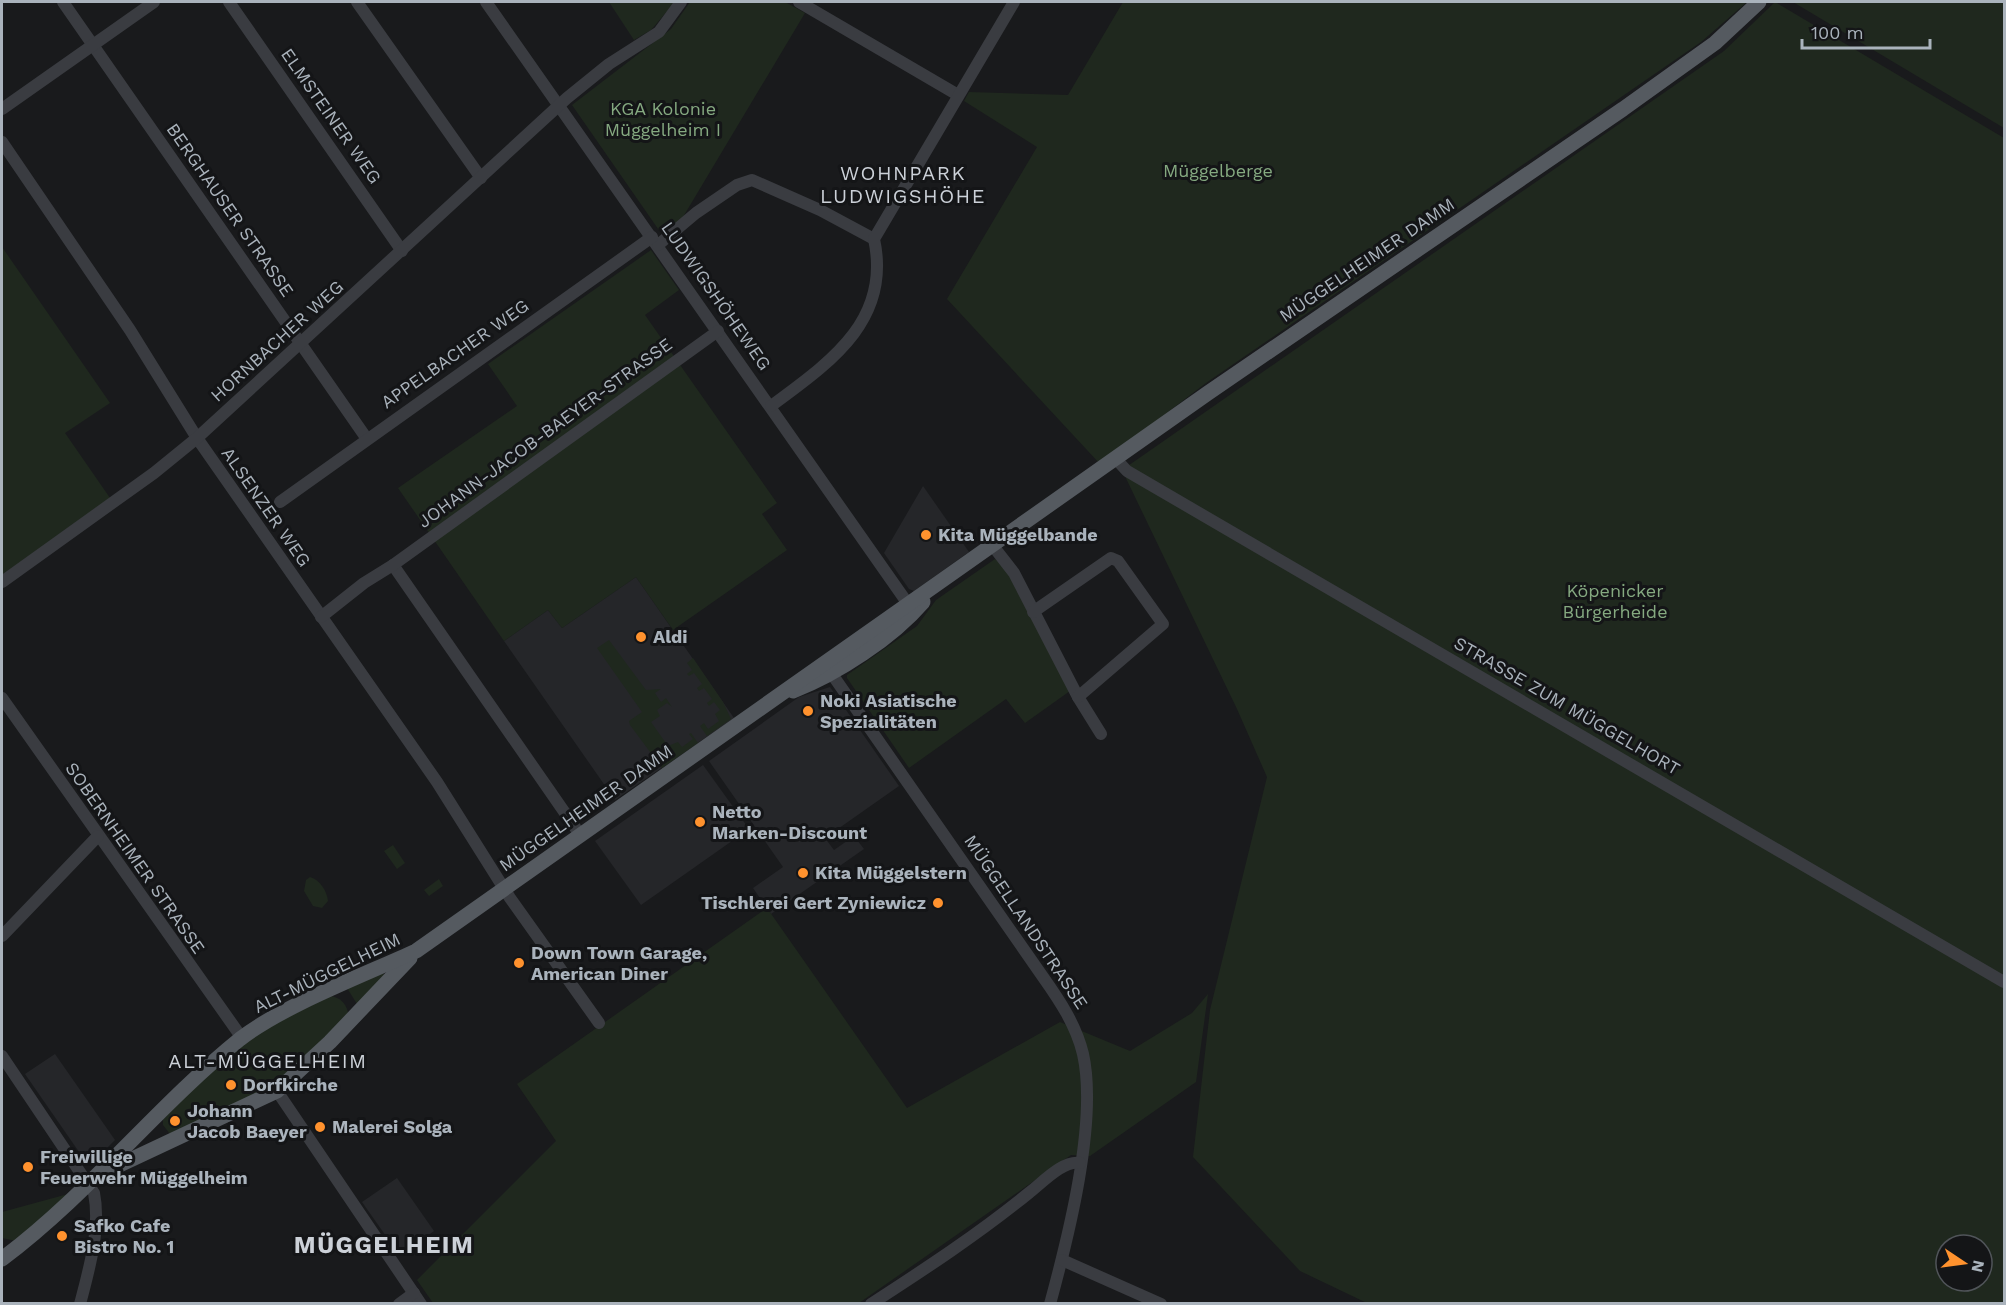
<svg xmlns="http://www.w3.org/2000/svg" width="2006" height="1305" font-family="'Work Sans',sans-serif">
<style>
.built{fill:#252629}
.green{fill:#1f281e;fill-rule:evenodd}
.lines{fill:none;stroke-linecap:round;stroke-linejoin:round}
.minor{stroke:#3a3c41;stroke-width:12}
.major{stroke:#555a60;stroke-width:15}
.poi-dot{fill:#ff922e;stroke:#141517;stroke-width:2}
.labels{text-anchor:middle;stroke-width:6;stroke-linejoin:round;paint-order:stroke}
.park-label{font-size:18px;fill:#85a980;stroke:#141517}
.street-label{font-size:18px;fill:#aab3bc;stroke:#141517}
.poi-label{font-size:18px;font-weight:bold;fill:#aab3bc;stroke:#141517;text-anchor:start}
.neighbourhood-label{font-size:20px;letter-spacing:1.5px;fill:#ccd1d8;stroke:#141517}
.district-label{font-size:24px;font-weight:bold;letter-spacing:1.5px;fill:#ccd1d8;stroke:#141517}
</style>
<rect width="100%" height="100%" fill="#191a1c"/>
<g class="built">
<polygon points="923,486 969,552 914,591 909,589 884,553"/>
<polygon points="636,577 734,718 615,800 504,641 548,610 562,628"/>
<polygon points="830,687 899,786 825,838 834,850 854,836 864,849 771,914 753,888 783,867 709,761 799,697"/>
<polygon points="703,765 749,829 641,905 595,841"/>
<polygon points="55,1054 115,1140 91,1164 86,1162 25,1074"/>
<polygon points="397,1178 434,1231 400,1256 362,1202"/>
</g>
<g class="green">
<polygon points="609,2 675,2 651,30 634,40"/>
<polygon points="690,2 785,2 805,13 683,217 663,236 572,105 671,29"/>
<polygon points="1123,2 1747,2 1701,42 1206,383 1100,464 947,299 1037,147 964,101 969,92 1068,95"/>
<path d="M1775,2L2004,138V1303L1369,1304L1300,1271L1193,1157L1210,1010L1267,777L1237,709L1122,470L1724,51ZM1946,1245H1982V1281H1946Z"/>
<polygon points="1793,2 2004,2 2004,128"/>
<polygon points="2,247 110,403 65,433 110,498 2,575"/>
<polygon points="651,250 679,290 645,315 777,503 762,514 787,550 673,630 636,577 562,628 548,610 504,641 398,488 517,406 488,364"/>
<polygon points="995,559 1005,567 1070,691 1025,723 1006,699 909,768 847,678 847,675 917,626 936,600"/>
<polygon points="609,640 646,690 661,689 655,693 661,702 666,698 672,707 667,703 657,710 660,716 651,722 668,746 678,742 682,747 693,739 689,734 691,733 698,743 662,768 630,725 629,721 642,712 597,648"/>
<polygon points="693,658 723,702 731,719 707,736 700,726 704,723 708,729 719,721 715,714 720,710 714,702 709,706 707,703 712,699 704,688 699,691 697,688 702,684 694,673 689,676 687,674 692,670 687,663"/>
<polygon points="393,845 405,863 397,869 384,851"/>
<path d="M310,877C320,880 327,891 328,901L322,908L313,906L304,891L306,880Z"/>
<polygon points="439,879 443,886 429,896 424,890"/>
<polygon points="767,908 907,1108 1060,1022 1130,1051 1192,1013 1208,994 1196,1082 1090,1156 1071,1155 859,1303 433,1303 417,1280 556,1141 517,1084"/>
<polygon points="382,973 385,975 357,1004 347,988"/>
<path d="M331,996C340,998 345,1002 348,1012L345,1019L270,1088L170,1134L163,1125V1119L193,1086L261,1030Z"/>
<polygon points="68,1194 16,1241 2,1238 2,1212"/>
</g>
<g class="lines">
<g class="minor">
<polyline points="63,2 367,439"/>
<polyline points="229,2 402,251"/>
<polyline points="357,2 481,178"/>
<polyline points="486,2 913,611"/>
<polyline points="799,2 958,95"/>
<polyline points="2,109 154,2"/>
<polyline points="2,142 130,330 197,438 437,782 510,898 599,1023"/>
<polyline points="658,245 696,213 737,185 752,180 820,210 874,239"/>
<path d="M771,406C829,363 892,321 874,239L1014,2"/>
<polyline points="1115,458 1127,471 2004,982"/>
<polyline points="280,502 652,237"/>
<polyline points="993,546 1014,573 1078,697 1101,734"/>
<polyline points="393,565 581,836"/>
<polyline points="2,582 154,473 197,438 567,98 609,64 659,32 681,2"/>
<polyline points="1033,612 1111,558 1118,561 1163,624 1078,697"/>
<polyline points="321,617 364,583 393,565 718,331"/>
<path d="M827,667L1043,977C1060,1001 1076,1025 1083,1054C1098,1121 1068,1238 1050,1304"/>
<polyline points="2,698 242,1038"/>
<polyline points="2,936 98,836"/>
<path d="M2,1056L94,1193C101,1228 89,1270 80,1304"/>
<polyline points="277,1091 421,1304"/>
<polyline points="1062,1260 1161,1304"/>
<polyline points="399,1304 414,1293"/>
<path d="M871,1304C925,1269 980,1233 1030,1192C1043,1182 1063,1160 1080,1163"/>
</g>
<g class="major">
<path d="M793,691C837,674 892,638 923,602"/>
<polyline points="111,1169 277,1091 330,1042 410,958"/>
<path d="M2,1259C89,1194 156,1107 240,1039C284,1005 364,975 416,951L1208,393L1623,109L1715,43L1759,2"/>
</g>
</g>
<g class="poi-dot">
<circle cx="926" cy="535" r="6"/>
<circle cx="641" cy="637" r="6"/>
<circle cx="808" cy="711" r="6"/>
<circle cx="700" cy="822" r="6"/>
<circle cx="803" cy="873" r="6"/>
<circle cx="938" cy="903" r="6"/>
<circle cx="519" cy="963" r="6"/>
<circle cx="231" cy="1085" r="6"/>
<circle cx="175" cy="1121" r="6"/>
<circle cx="320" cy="1127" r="6"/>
<circle cx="28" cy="1167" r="6"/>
<circle cx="62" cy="1236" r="6"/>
</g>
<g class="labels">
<g class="park-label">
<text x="663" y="115">KGA Kolonie<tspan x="663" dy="21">Müggelheim I</tspan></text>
<text x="1218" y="177">Müggelberge</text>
<text x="1615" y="597">Köpenicker<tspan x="1615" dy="21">Bürgerheide</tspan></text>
</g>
<g class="street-label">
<text transform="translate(331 116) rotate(55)" y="6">ELMSTEINER WEG</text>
<text transform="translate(230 210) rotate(55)" y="6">BERGHAUSER STRASSE</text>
<text transform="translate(1367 260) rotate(-34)" y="6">MÜGGELHEIMER DAMM</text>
<text transform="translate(716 296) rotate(55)" y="6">LUDWIGSHÖHEWEG</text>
<text transform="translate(277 341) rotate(-42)" y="6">HORNBACHER WEG</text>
<text transform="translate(455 354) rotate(-35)" y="6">APPELBACHER WEG</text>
<text transform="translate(545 433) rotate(-36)" y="6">JOHANN-JACOB-BAEYER-STRASSE</text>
<text transform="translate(266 507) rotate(55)" y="6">ALSENZER WEG</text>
<text transform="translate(1567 706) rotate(30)" y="6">STRASSE ZUM MÜGGELHORT</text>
<text transform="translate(586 808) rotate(-35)" y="6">MÜGGELHEIMER DAMM</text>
<text transform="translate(135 858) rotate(55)" y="6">SOBERNHEIMER STRASSE</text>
<text transform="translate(1026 922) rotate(56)" y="6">MÜGGELLANDSTRASSE</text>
<text transform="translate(327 973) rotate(-26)" y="6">ALT-MÜGGELHEIM</text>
</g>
<g class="poi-label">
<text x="938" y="541">Kita Müggelbande</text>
<text x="653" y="643">Aldi</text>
<text x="820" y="707">Noki Asiatische<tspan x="820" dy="21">Spezialitäten</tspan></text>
<text x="712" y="818">Netto<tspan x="712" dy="21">Marken-Discount</tspan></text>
<text x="815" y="879">Kita Müggelstern</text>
<text x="926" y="909" text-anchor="end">Tischlerei Gert Zyniewicz</text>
<text x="531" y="959">Down Town Garage,<tspan x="531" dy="21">American Diner</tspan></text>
<text x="243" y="1091">Dorfkirche</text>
<text x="187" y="1117">Johann<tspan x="187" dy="21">Jacob Baeyer</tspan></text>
<text x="332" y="1133">Malerei Solga</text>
<text x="40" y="1163">Freiwillige<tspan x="40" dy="21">Feuerwehr Müggelheim</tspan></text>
<text x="74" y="1232">Safko Cafe<tspan x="74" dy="21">Bistro No. 1</tspan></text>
</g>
<g class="neighbourhood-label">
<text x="903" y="180">WOHNPARK<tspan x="903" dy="23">LUDWIGSHÖHE</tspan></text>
<text x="268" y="1068">ALT-MÜGGELHEIM</text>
</g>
<g class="district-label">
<text x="384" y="1253">MÜGGELHEIM</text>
</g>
</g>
<rect width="2006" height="1305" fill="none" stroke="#aab3bc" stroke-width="6"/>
<g transform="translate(1964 1263) rotate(103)"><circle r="28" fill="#141517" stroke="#505459" stroke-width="1.5"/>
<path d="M0-4.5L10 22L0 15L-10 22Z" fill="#ff922e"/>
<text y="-9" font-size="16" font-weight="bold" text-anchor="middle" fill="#aab3bc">N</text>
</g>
<path d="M1802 39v9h128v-9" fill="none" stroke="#aab3bc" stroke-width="3"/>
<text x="1811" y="39" font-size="18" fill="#aab3bc" stroke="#141517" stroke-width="4.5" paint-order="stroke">100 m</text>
</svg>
